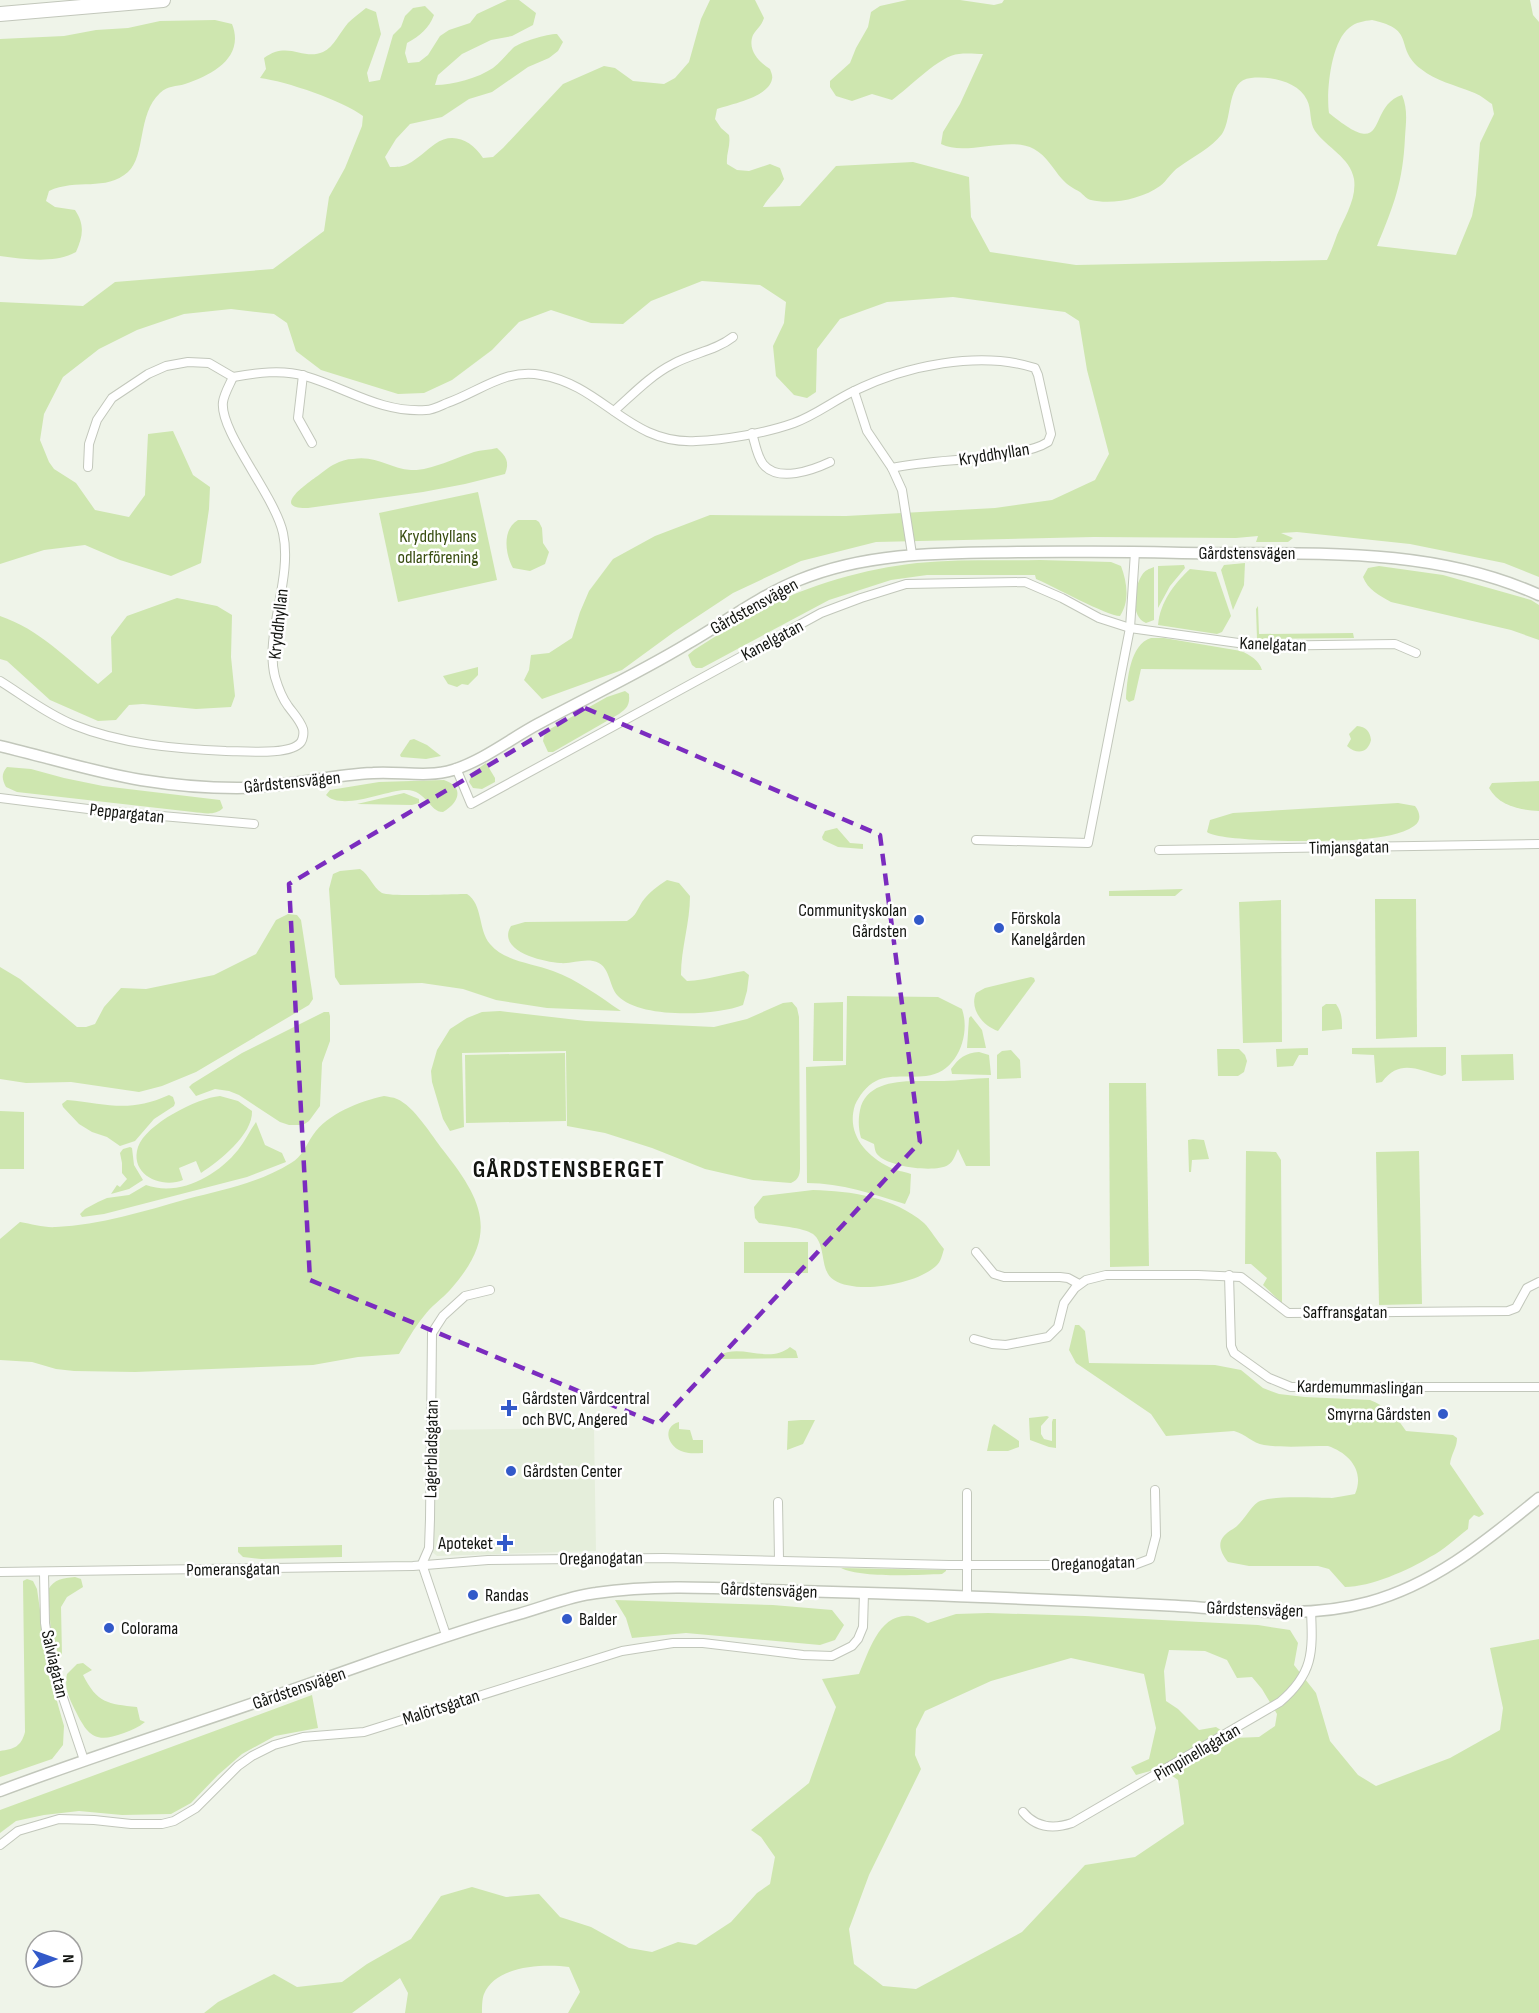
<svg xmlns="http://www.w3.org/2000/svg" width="1539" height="2013" font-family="'Sofia Sans Condensed',sans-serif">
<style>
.built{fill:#e5eedb}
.green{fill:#cee6af;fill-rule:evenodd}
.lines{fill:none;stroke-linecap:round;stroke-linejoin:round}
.minor-casing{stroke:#c2c7bb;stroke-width:10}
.tertiary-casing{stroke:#c2c7bb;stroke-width:13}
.trunk-casing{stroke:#c2c7bb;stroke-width:16}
.minor{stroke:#fff;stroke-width:8}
.tertiary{stroke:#fff;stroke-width:10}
.trunk{stroke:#fff;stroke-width:14}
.marked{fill:none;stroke:#7b2cbf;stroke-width:4.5;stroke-dasharray:12 8;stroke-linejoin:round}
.poi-dot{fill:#3259c9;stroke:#fff;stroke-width:2}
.labels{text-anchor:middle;stroke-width:5;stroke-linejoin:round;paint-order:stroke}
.street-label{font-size:18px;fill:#131511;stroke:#fff}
.park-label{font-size:18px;fill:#374c0f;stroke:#fff}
.poi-label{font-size:18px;fill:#131511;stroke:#fff;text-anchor:start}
.district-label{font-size:24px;font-weight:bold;letter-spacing:1.5px;fill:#131511;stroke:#fff}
</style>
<rect width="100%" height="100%" fill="#eff4e9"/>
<polygon class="built" points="594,1428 596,1551 437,1556 431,1551 429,1430"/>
<g class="green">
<path d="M507,0H519L536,13L533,25L512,36L491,40L462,54L438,75L435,85C453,85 478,78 493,68C501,62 506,55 513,48C520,42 547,34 557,34L563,42L558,51L549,58L528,67L492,92L469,99L442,117L410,124L396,139L385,157L390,167C397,167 402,167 408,164C418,159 426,150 435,144C453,131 472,141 483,158L493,157L503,148L563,84L604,66L615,68L633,81L664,84L675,78L689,62L701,19L710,0H755L764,18C761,27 757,28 753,35C747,50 759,62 770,69C771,72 773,76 772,79C769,97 732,104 717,109L715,119L721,128L729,135C731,146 726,153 727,164L737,170L749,171L770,164L780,168L784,179C779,189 769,196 763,207L800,206L836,166L913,162L969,177L971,217L990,252L1076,265L1327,260C1331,252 1334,243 1337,235C1344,218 1357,199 1354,179C1350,157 1327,148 1315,131C1309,122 1312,110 1307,100C1298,81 1270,76 1251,78C1226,80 1233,118 1222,134C1211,148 1193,157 1179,167C1171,172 1167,181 1160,186C1142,199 1112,205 1091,200C1086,199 1084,195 1080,192C1073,188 1067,185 1062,179C1053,169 1047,156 1034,149C1009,135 966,157 941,144L943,132L960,104L983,54C976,54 967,53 959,54C940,55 909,88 892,100L872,94L852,101L836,96L830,87V81L850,63L856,48L868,27L871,12L880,6L907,0H960L994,5L1002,3L1004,0H1530L1533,15L1539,22V577L1504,563L1410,544L1297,532L1281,533L1293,538L1288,542H1256L1258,536L1236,538L1094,537L876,542L801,561L733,593L674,632L622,670L542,699L524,680L529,670L531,655L549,653L572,638L580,612L589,591L613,559L655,536L710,515L846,516L995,508L1052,500L1095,480L1109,454L1087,370L1079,321L1065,312L953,297L887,302L840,319L817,349L816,392L807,398L794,395L776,376L773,346L784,323L786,302L760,285L702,281L651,301L623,324L591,323L551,310L519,322L492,350L452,380L424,393L398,394L321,370L296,351L287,323L274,314L231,309L184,314L137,330L99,349L63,377L44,414L40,440L49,462L54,469L76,483L95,510L129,517L145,495L148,434L173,431L193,475L210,487L209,509L201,563L171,576L120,560L85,545L44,550L0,564V302L83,306L115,282L273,269L324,231L329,197L345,168L362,126L363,116C344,101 285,81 260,78L266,69L264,58C288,40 303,61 323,52C334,47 340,32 348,23C353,18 360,13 366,8L376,12L381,34L367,73L369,82L380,80L393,35L401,27L405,16L413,8L425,6L434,15C429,28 420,36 407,43L405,53L408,63L419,62L428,55L440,36L449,30L470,23L477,14ZM1372,20C1418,30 1393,47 1421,69C1436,81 1455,85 1472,92C1479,94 1486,100 1492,104L1494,114L1480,143L1476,195L1472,216L1456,255L1377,246C1394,205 1403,182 1405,137C1406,122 1408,109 1402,95C1365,107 1391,164 1329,113C1326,92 1331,42 1349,28C1356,22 1364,21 1372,20Z"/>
<path d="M215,20L232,24C245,57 213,75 185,84C176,87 168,85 160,93C137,114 146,156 128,172C106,192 76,178 49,191L46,201L55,207L75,210C85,225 83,236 76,252C54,264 24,259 0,256V39L64,36L96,30L128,28L160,21Z"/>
<path d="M497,448C506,456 510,462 505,474L465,484L423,492L308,508C271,509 305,485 316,477C322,473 328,467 335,464C340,461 347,459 353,459C377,455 390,469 411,470C430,471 455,458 474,452C481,450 489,450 497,448Z"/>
<polygon points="478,492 497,580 398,602 379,513"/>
<path d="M518,520H536L539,522L542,528L543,543L549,552L545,564L530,571L513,568C505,554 502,529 518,520Z"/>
<path d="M1040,560L1111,562L1121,566C1127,582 1130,601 1120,616C1107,616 1053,586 1036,579L1035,575H927L891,580L829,600L702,668H696L692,665L688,655L694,650C716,636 738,622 760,610C808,585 864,569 917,563C958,559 1000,561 1040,560Z"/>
<polygon points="1245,563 1244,585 1233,610 1221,570 1224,565"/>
<polygon points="1184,565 1185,568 1170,586 1158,608 1158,566"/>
<path d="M1379,566L1443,575L1531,600L1539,605V640L1511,630L1391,602C1379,595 1368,590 1363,577L1368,568Z"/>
<path d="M1154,567V620L1146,623C1130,617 1134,587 1142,575C1145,570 1149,569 1154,567Z"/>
<path d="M1190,569L1216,572L1231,616L1222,632L1217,634L1158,625C1160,602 1174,584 1190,569Z"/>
<path d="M177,598L217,606L232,615L231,657L235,696L231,707L196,709L143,704L129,705L116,720L98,721L50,700L7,661L0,659V616C39,629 67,659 98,684L112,672L111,637L127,616Z"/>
<polygon points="1258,606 1259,634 1353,633 1354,638 1257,639 1256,609"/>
<path d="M1151,638H1164L1241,651C1250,655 1259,660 1262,670L1141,669L1134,700L1129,702L1126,699C1127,680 1130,644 1151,638Z"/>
<polygon points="478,667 478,675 468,685 462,684 457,687 448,684 443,676"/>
<path d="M625,691L629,694C630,705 627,708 619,714L553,752H548L543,741L544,736L550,729L607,697Z"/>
<path d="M1357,726C1366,727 1370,731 1371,740C1368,753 1357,755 1347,746L1351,739L1349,734Z"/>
<polygon points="414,739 427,745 441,756 426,759 401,757 400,755 410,740"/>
<polygon points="486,763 495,778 495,782 482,789 473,788 469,782 472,773"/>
<path d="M7,767L31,769L64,778L103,786L220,800L223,808C215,816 204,813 193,812L17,792L6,787C2,779 1,774 7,767Z"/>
<path d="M444,780C465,787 459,803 443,812C429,812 426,788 404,790C385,791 342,811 326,795L330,790L379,782Z"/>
<path d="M1539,781V811C1520,810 1499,806 1489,788L1492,783Z"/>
<polygon points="404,793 419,799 419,803 412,805 357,804"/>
<path d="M1398,803L1415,806C1420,812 1422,821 1414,826C1402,835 1380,837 1365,839C1342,842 1222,843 1207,832L1210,820L1233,813Z"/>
<polygon points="837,828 850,843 863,844 863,849 838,847 823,840 822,837 825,831"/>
<path d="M360,869C370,875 372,887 382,893C391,897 453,894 467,894C483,904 478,930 490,944C505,962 533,963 553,971C578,980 600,997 621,1011L547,1008L496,1000L463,989L422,983L340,985L335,977L329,889L333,874L340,871Z"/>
<path d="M667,880L679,883L690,896C690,923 681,948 681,975L687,981C707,980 724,974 744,971L749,975L747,991L743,1005C716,1016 640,1019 618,996C608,986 611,964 593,961C582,959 571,964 560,963C543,962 496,951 511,926L525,922L627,921C636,916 637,910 642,902C649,892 658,886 667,880Z"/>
<polygon points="1183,889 1175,896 1109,896 1109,891"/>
<polygon points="1375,899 1416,899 1417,1037 1376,1039"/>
<polygon points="1281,900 1282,1042 1243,1043 1239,902"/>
<polygon points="288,914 297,915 301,920 312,991 313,999 309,1005 196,1072 162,1086 139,1092 71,1082 26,1083 0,1079 0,967 20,979 77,1027 86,1027 95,1024 104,1007 121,988 146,989 214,975 256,954 276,920"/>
<path d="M1031,977L1034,978L1035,981L998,1031C983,1026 969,1009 976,993L985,988Z"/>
<path d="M847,996L938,997L962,1009C971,1035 957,1073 926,1076C910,1078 890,1074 876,1081C866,1086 859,1096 855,1105C846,1133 865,1155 889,1167C896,1171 903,1171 911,1174L910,1193L905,1204C872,1194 842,1183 807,1183L806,1067L846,1065Z"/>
<path d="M792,1002L797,1008L799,1017L800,1161C800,1171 801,1179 791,1183L753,1180L705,1169L652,1148L605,1133L567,1126L566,1051L462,1053L464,1127L450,1131L443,1119L432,1082L431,1071L437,1050L450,1029L467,1018L482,1012L500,1011L586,1021L714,1027L747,1019L783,1003Z"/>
<polygon points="843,1002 843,1061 813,1061 814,1003"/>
<path d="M1326,1004H1336C1342,1012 1342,1020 1342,1029L1322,1031V1007Z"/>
<polygon points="324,1012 329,1012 330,1016 330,1041 322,1063 320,1106 309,1121 303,1125 289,1125 280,1122 239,1095 229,1091 215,1089 196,1096 189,1087 192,1084 242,1053"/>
<polygon points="971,1016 982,1030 986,1048 967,1048 969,1018"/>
<path d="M1446,1047V1074L1442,1076C1418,1070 1400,1058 1382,1082L1376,1083L1374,1055L1352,1054V1048Z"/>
<polygon points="1308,1048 1308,1055 1299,1055 1293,1066 1277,1067 1276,1049"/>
<polygon points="1217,1049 1239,1049 1245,1055 1247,1061 1244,1072 1238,1076 1218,1076"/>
<polygon points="1011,1050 1020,1060 1021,1078 997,1079 997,1055 1002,1051"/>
<path d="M979,1052L989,1055L991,1075L952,1074L951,1069C959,1058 965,1053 979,1052Z"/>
<polygon points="565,1053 566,1121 466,1123 465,1055"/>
<polygon points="1513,1054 1514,1080 1462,1081 1461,1055"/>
<path d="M989,1078L990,1166H966L958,1149C955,1155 954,1161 948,1165C935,1173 891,1167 879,1156C875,1153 875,1149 874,1144L861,1138C858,1127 858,1117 861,1106C872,1075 918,1082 944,1081C958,1081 974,1078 989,1078Z"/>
<polygon points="1109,1083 1146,1083 1149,1266 1110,1267"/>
<path d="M169,1095L173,1097L175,1103L174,1106L154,1119L135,1141L120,1146L107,1137L92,1132L79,1124L63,1107L62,1104L67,1100C108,1104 129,1113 169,1095Z"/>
<path d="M220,1096L238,1101L252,1111C253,1135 219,1161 201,1173L196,1161L179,1168L183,1180C162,1189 129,1175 138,1147C146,1124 197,1098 220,1096Z"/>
<path d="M384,1096C388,1097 393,1097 397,1099C414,1106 432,1136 443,1150C484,1202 499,1235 450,1290C442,1299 431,1306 424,1316C414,1328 407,1341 399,1354L358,1357L313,1365L135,1372L74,1371L56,1369L32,1362L0,1360V1239L20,1222C32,1224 45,1228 56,1227C100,1225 145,1211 187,1199C222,1190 259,1183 291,1163C302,1157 306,1145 313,1135C327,1114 360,1101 384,1096Z"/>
<polygon points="0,1111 24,1112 24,1169 0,1169"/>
<path d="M256,1122L265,1145L282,1153L286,1162L247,1177L104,1214L82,1217L80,1214L85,1209L98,1202L107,1198L129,1195L146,1185C179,1197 217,1176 238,1150C245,1141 249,1132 256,1122Z"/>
<polygon points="1193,1139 1204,1140 1209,1159 1192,1160 1191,1172 1189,1172 1188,1140"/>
<polygon points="130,1147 132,1148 134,1165 143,1180 129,1189 111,1194 117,1185 120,1187 127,1179 122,1173 122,1163 120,1153 123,1149"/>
<polygon points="1246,1151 1276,1152 1281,1160 1282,1303 1263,1285 1267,1278 1251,1264 1245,1264"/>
<polygon points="1419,1151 1422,1304 1379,1305 1376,1152"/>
<path d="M813,1190C851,1191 894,1197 924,1223C931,1230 937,1241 944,1249C942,1255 941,1262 936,1266C917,1284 857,1295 834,1280C819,1271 827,1245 813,1234C803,1227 772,1225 759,1223L755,1218L754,1207L763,1196Z"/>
<rect x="744" y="1242" width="64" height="31"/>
<path d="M1075,1325H1079L1085,1331L1089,1363L1215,1365L1241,1370L1263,1388L1279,1394L1305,1397L1370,1400C1386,1406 1397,1417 1406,1431L1453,1435L1457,1438C1457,1448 1451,1454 1450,1464L1484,1514L1479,1517L1474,1515L1469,1520L1468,1529C1456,1538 1444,1550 1430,1557C1409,1570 1370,1587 1345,1587L1329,1569L1318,1566H1249L1228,1562C1217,1548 1217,1538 1233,1529C1244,1522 1249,1508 1258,1502C1270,1495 1317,1498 1332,1498C1340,1497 1348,1495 1355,1494C1365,1471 1349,1453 1328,1446C1307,1446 1284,1448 1264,1445C1252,1443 1246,1434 1234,1431L1166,1436L1151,1414L1076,1363L1069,1350Z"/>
<path d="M790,1347L796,1351L798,1358L718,1359V1356C741,1342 768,1365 790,1347Z"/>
<polygon points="1047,1416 1049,1417 1041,1426 1041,1434 1044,1439 1052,1441 1052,1422 1053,1419 1056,1419 1056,1448 1049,1447 1030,1440 1029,1418"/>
<polygon points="801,1420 815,1420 803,1444 787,1450 788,1421"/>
<path d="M679,1422V1429L690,1430L693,1440H703V1453C697,1453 690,1454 684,1452C668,1448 661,1427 679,1422Z"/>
<polygon points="994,1424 1019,1441 1019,1447 1008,1451 987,1451 992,1427"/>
<polygon points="342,1545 342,1557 261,1559 243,1557 238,1552 238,1547"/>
<path d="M841,1568L946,1570V1571L942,1574C919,1575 860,1578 841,1568Z"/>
<path d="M75,1577L81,1579L83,1587L67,1597L61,1607L62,1655L57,1656L51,1634L48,1590C54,1579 63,1578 75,1577Z"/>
<path d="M27,1579L33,1581L37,1589L49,1673L64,1726L63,1745L52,1759L0,1777V1751C14,1749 21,1747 25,1732L23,1581Z"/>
<polygon points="615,1600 773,1605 832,1610 844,1625 835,1640 820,1645 686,1633 632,1638 626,1618"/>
<path d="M988,1613L1085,1616L1258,1625L1290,1630L1298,1643L1294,1665L1316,1693L1330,1741L1358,1775L1376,1786L1450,1758L1500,1730L1503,1708L1490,1648L1539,1639V2013H568L580,1992L569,1967C544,1964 496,1965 484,1994C482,1999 482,2007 482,2013H405L408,1993L400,1978L352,2013H204L218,2002L274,1974L297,1987L342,1982L367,1964L411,1939L441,1896L472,1887L506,1897L539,1894L560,1917L591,1927L629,1948L652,1952L678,1942L696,1945L731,1922L757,1893L770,1884L775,1857L761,1837L751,1830L809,1783L836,1707L822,1679L859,1674C869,1652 879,1613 910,1616C916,1616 923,1621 928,1623L956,1614ZM1169,1650L1205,1651L1227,1660L1237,1678L1252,1677L1262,1689L1277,1714L1275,1726L1259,1737L1233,1738L1216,1727L1199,1730L1178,1709L1166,1701L1164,1671ZM1071,1658L1144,1674L1156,1728L1149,1759L1131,1767L1136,1775L1161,1768L1178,1780L1184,1824L1135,1857L1085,1865L1022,1932L916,1989L883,1986L854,1964L849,1929L869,1875L921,1769L915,1755L916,1729L925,1711L991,1681Z"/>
<path d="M83,1663L92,1670L83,1675C97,1703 108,1704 137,1707L140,1720L145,1722C139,1727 132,1730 124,1733C95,1744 88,1736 75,1710C69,1698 64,1687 67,1674L77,1664Z"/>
<polygon points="312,1695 318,1728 275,1736 242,1754 218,1775 191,1803 171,1814 122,1815 79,1811 44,1815 16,1821 0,1833 0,1810"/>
</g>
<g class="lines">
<defs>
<g id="minor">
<polyline points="303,375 298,418 312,443"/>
<path d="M233,377C256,373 282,369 305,376C347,388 380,413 426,410C433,410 440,406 447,403C479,392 505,368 541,375C603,385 629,445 696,441C725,440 766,433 794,423C816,415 833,401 854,391C905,366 979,350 1035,368L1038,375L1051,434L1048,442C1037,449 1021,452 1008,454C970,461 930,460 892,468"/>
<polyline points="854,391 867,431 892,468 902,490 912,554"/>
<path d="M614,411C632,395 651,375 673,364C693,353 715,351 733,337"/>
<path d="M752,433C755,443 757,456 763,464C778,483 813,470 830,462"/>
<path d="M0,681C24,696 47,714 74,725C121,744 176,749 226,751C242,751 291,756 301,742C303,739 304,733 303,729C300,720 293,713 288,706C282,698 278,687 275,677C264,634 293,579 283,533C275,496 219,431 223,402C224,394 230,384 233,377L209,363L188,362L166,366L148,374L112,398L97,420L89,444L88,467"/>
<polyline points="456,768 471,804 821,613 861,598 906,584 1025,582 1062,598 1099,618 1130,628 1260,646 1395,644 1416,653"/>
<polyline points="0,798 104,811 254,824"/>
<polyline points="976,840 1088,843 1130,628 1135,552"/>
<polyline points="1159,850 1539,844"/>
<polyline points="976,1252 994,1274 1004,1277 1060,1277 1068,1278 1079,1284"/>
<polyline points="1229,1275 1231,1346 1234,1353 1269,1378 1291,1387 1539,1387"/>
<polyline points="974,1339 992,1344 1006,1345 1048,1337 1058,1327 1064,1303 1075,1288 1086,1280 1106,1275 1198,1275 1241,1277 1288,1313 1508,1311 1516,1308 1527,1288 1539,1282"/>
<polyline points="967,1493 967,1595"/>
<polyline points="778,1502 779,1559"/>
<polyline points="0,1572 413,1566 488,1560 663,1558 949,1565 1134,1565 1150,1559 1156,1536 1155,1490"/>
<polyline points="44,1573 45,1623 51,1662 84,1760"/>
<polyline points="446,1635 422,1564 429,1548 430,1519 432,1333 443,1316 465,1296 490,1290"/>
<path d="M1023,1812C1036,1828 1054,1829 1072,1823L1280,1702C1313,1674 1313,1653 1311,1611"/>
<polyline points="0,1845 18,1831 59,1819 94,1820 131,1824 162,1824 174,1821 196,1808 238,1766 252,1756 274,1745 303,1737 364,1732 622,1651 673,1643 703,1643 803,1655 832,1656 852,1646 858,1639 863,1627 864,1593"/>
</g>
<g id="tertiary">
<path d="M0,746C47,757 93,772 141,780C172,785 205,788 237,788C283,788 327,775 373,773C399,771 427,778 453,770C484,760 510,739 538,724C588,697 639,673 687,644C724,623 759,596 799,580C870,551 946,553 1021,552C1075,552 1128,551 1182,553C1301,555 1427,544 1539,595"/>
<path d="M0,1791C106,1751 214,1718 320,1680C386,1657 451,1633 519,1614C544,1607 570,1596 596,1593C662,1583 731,1589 798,1591C919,1594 1039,1599 1160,1605C1230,1608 1300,1621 1369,1602C1435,1584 1486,1541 1539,1498"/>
</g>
<polyline id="trunk" points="0,14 163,0"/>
</defs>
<use href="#minor" class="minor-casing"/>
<use href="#tertiary" class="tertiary-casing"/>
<use href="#trunk" class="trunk-casing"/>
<use href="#minor" class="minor"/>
<use href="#tertiary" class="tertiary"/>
<use href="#trunk" class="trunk"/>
</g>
<path class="marked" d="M585,708L880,835L920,1142L658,1424L310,1280L289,884Z"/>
<g class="poi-dot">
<circle cx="919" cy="920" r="6"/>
<circle cx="999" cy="928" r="6"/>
<path d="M506 1399h6v6h6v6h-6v6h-6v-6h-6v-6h6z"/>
<circle cx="1443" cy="1414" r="6"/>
<circle cx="511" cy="1471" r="6"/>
<path d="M502 1534h6v6h6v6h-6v6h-6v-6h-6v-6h6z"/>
<circle cx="473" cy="1595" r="6"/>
<circle cx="567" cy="1619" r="6"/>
<circle cx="109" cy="1628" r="6"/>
</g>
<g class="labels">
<g class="street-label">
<text transform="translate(994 454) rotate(-9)" y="6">Kryddhyllan</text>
<text x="1247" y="559">Gårdstensvägen</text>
<text transform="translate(754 606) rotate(-29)" y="6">Gårdstensvägen</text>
<text transform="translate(278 624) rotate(-84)" y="6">Kryddhyllan</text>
<text transform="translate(772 640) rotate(-28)" y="6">Kanelgatan</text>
<text transform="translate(1273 644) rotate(2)" y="6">Kanelgatan</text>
<text transform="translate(292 782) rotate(-6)" y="6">Gårdstensvägen</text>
<text transform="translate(127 813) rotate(6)" y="6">Peppargatan</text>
<text transform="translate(1349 847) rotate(-1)" y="6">Timjansgatan</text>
<text x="1345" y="1318">Saffransgatan</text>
<text transform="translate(1360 1387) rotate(1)" y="6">Kardemummaslingan</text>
<text transform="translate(431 1449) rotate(-89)" y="6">Lagerbladsgatan</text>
<text transform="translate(601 1558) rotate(-1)" y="6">Oreganogatan</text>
<text transform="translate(1093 1563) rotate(-2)" y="6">Oreganogatan</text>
<text transform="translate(233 1569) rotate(-1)" y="6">Pomeransgatan</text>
<text transform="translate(769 1590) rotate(2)" y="6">Gårdstensvägen</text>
<text transform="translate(1255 1609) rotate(2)" y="6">Gårdstensvägen</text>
<text transform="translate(55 1664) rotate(77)" y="6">Salviagatan</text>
<text transform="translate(299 1688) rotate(-19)" y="6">Gårdstensvägen</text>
<text transform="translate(441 1707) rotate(-18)" y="6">Malörtsgatan</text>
<text transform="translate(1197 1752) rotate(-30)" y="6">Pimpinellagatan</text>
</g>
<g class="park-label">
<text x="438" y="542">Kryddhyllans<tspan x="438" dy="21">odlarförening</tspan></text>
</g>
<g class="poi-label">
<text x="907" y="916" text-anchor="end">Communityskolan<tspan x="907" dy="21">Gårdsten</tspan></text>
<text x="1011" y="924">Förskola<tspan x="1011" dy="21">Kanelgården</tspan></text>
<text x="522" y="1404">Gårdsten Vårdcentral<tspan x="522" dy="21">och BVC, Angered</tspan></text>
<text x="1431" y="1420" text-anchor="end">Smyrna Gårdsten</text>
<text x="523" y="1477">Gårdsten Center</text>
<text x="493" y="1549" text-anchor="end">Apoteket</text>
<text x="485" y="1601">Randas</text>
<text x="579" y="1625">Balder</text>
<text x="121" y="1634">Colorama</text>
</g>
<g class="district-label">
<text x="569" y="1177">GÅRDSTENSBERGET</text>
</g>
</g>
<g transform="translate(54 1959) rotate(89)"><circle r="28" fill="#ffffff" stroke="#a1a1a0" stroke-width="1.5"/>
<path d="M0-4.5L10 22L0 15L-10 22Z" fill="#3259c9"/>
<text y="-9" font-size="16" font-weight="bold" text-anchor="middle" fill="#131511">N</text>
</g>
</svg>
